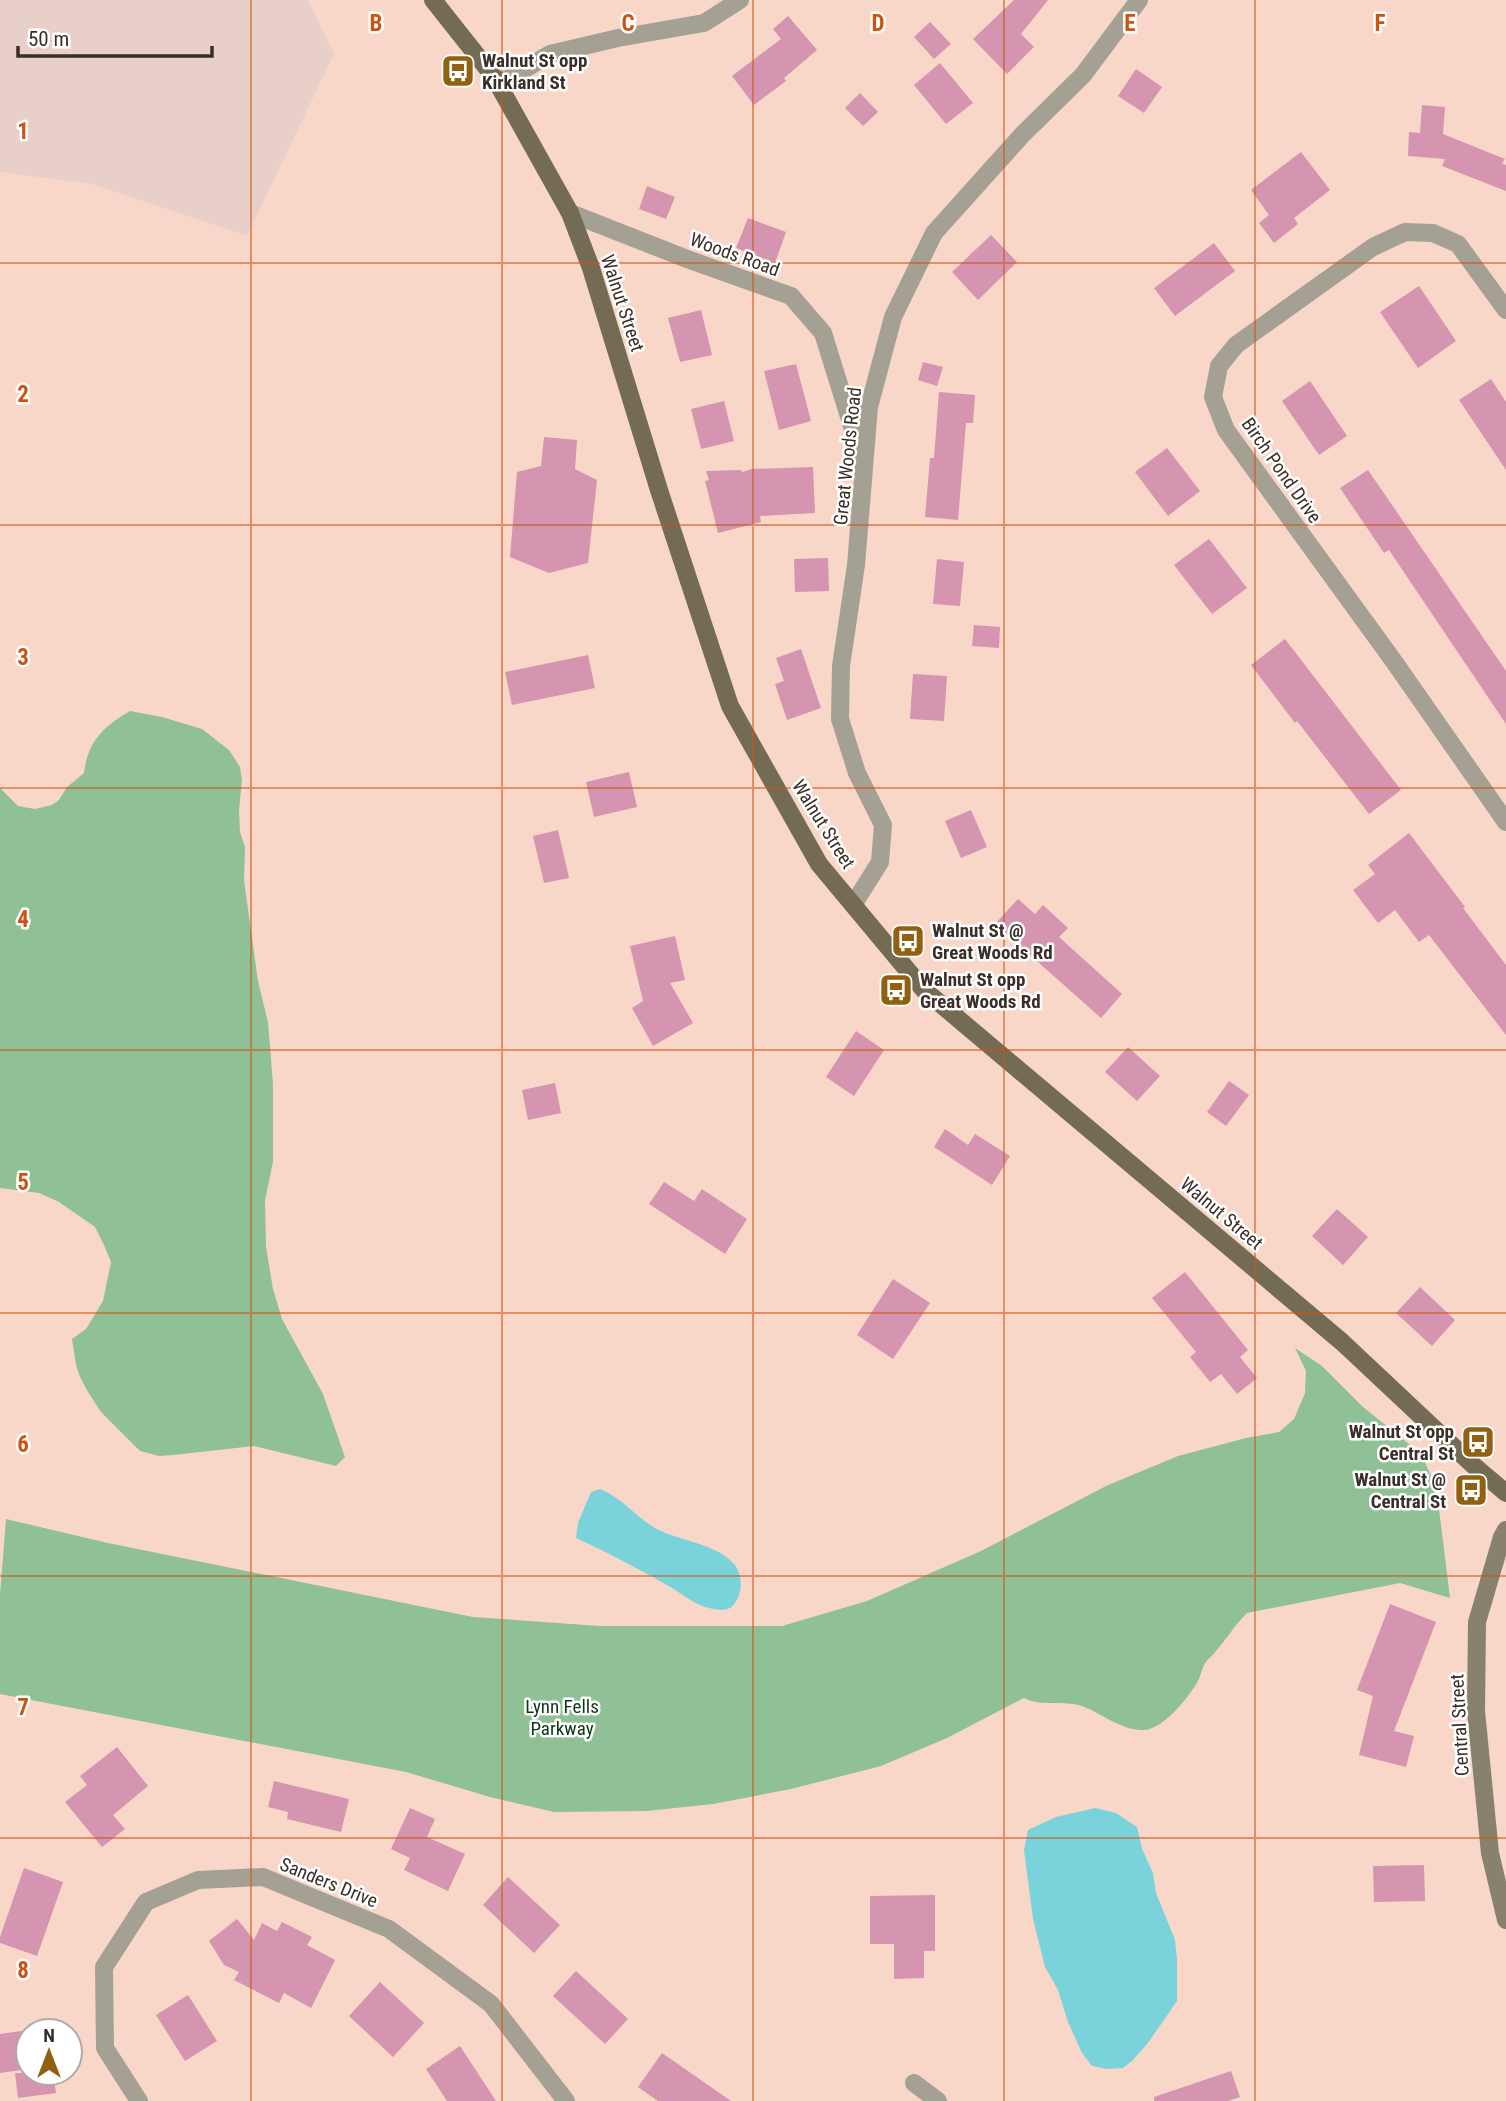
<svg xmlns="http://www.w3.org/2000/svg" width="1506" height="2101" font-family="'Roboto Condensed',sans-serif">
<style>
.commercial{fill:#e9cfca}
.green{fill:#8fc096}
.water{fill:#7ad2db}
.building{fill:#d594b0}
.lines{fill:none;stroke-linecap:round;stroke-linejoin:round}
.street{stroke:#a4a093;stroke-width:18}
.secondary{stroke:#88816e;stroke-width:18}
.primary{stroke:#736b54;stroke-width:18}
.grid{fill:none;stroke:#ce5310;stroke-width:2;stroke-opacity:0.55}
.labels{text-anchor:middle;stroke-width:5;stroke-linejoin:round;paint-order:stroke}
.poi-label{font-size:19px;font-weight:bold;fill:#3a2e28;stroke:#fff;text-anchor:start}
.street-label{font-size:19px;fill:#3a2e28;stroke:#fff}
.park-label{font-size:19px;fill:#0e3618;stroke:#fff}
.grid-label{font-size:23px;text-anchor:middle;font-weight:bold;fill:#ce5310;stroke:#fff;stroke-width:5;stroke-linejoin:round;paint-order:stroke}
</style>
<rect width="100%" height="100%" fill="#f8d7c9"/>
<polygon class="commercial" points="0,0 308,0 334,54 247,236 91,184 0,172"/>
<g class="green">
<path d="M130,711L162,717L202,729L229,750L240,767L242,780L239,810L240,832L245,847L244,880L258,981L268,1022L273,1084V1162L265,1200L266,1247L273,1289L282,1319L323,1394L345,1457L336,1466L254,1446L173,1455L159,1456L140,1451L101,1412L88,1392L80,1377L76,1365L72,1339L86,1329L103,1301L111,1262L104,1245L95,1227L59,1202L39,1193L0,1188V788L18,806L35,809L52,805L59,800L67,787L84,773C88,741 103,727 130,711Z"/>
<path d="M1295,1348L1322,1366L1363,1407L1410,1445L1425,1462L1432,1479L1438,1501L1450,1598L1400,1583L1247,1613C1235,1625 1227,1638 1216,1651C1213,1655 1208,1659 1205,1663C1202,1669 1200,1677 1197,1683C1187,1699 1162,1731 1142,1730C1121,1730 1101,1713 1082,1706C1063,1700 1041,1707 1024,1698L947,1738L881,1766L791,1789L713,1804L647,1811L554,1812L490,1797L406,1772L0,1694V1595L6,1519L108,1543L473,1617L600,1626H782L867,1601L981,1551L1106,1486L1178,1456L1246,1438L1279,1432L1294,1419L1305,1393L1306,1371Z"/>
</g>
<g class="water">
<path d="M600,1489C623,1498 636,1518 657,1529C680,1541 717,1544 734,1564C744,1575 743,1599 730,1608C724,1611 716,1610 709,1608C695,1605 684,1595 672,1588C641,1570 609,1553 576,1538L578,1523L591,1492Z"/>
<polygon points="1095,1808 1116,1813 1137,1827 1142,1849 1153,1873 1156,1893 1175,1940 1177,1960 1177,2001 1148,2043 1133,2060 1123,2068 1107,2069 1092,2066 1082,2053 1068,2022 1058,1990 1045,1967 1033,1919 1024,1850 1028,1830 1056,1817"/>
</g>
<g class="building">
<polygon points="1014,0 1048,0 1021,34 1034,47 1007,74 973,39"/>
<polygon points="788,16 817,50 784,78 786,81 754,105 732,76 781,39 773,29"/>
<polygon points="930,22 951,44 934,59 914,37"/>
<polygon points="940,63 973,103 946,124 914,85"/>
<polygon points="1136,69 1162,87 1144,113 1118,96"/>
<polygon points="860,93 878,112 863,126 845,108"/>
<polygon points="1422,105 1445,107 1443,134 1505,159 1502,163 1506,165 1506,191 1442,166 1445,159 1408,156 1409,132 1420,133"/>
<polygon points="1301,152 1330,190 1294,218 1298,224 1274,243 1259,223 1269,215 1251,190"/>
<polygon points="647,186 675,197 666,219 639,209"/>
<polygon points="748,218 786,232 775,263 736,248"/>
<polygon points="991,235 1017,262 978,300 952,272"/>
<polygon points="1214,243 1235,271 1175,316 1154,288"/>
<polygon points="1419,286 1456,341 1418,368 1380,312"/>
<polygon points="701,310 712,355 680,362 668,318"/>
<polygon points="923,362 943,367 937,386 918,380"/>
<polygon points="796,364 811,421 779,430 764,371"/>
<polygon points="1491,379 1506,402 1506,470 1459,400"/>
<polygon points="1310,381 1347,436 1319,455 1282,401"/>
<polygon points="939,392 975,395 973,423 966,423 958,520 925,517 930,458 934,458"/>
<polygon points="724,401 734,441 701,449 691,409"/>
<polygon points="544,437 577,440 575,469 597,480 588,563 549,573 510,557 517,472 541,466"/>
<polygon points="1167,448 1200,491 1168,516 1135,472"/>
<polygon points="813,467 815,513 760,516 761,522 718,533 705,481 709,480 706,471 741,470 742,472 752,469"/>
<polygon points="1368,470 1506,671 1506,724 1389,550 1384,553 1340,488"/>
<polygon points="1209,539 1247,588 1212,614 1174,565"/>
<polygon points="828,558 829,591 795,592 794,559"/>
<polygon points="937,559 964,562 960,606 933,604"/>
<polygon points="974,625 1000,627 999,648 972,646"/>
<polygon points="1285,639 1401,790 1369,814 1297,721 1295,723 1251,665"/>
<polygon points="801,649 821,708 787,720 775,684 784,681 776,658"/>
<polygon points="588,655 595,688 512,705 505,672"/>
<polygon points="913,674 947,676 944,721 910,719"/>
<polygon points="629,772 637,807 594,817 586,782"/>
<polygon points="971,810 987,847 961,858 945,821"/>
<polygon points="558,830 569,878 544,883 533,836"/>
<polygon points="1409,833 1465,907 1463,908 1506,965 1506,1035 1429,935 1419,942 1395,910 1378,923 1353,890 1375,874 1368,865"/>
<polygon points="1018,899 1035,914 1043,905 1068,928 1059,937 1122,994 1101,1018 995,924"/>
<polygon points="675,936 685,980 670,983 693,1023 653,1046 632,1008 643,1001 630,946"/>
<polygon points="856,1031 884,1050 854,1096 826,1077"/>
<polygon points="1128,1047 1160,1076 1137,1101 1105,1072"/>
<polygon points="1229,1081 1249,1095 1226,1126 1207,1112"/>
<polygon points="555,1083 561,1113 528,1120 522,1090"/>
<polygon points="945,1129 968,1145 975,1134 1010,1156 992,1185 934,1147"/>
<polygon points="664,1182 694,1201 702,1189 747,1219 725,1254 649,1204"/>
<polygon points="1337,1209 1368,1237 1343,1265 1312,1236"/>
<polygon points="1185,1272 1248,1350 1240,1357 1257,1378 1237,1394 1221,1374 1210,1382 1190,1357 1196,1352 1152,1298"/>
<polygon points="893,1279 930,1303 893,1359 857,1335"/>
<polygon points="1420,1287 1455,1320 1432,1346 1396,1313"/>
<polygon points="1390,1604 1436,1622 1394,1731 1414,1736 1406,1767 1359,1755 1373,1696 1357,1690"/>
<polygon points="117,1747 148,1786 113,1815 125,1829 102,1847 65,1802 87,1785 80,1776"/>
<polygon points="274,1781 349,1799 341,1832 287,1819 288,1812 268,1807"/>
<polygon points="410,1808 435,1819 427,1837 465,1854 448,1891 404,1870 410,1858 391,1849"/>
<polygon points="1424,1865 1425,1901 1374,1902 1373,1866"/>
<polygon points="24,1868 63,1882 37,1956 0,1943 0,1937"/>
<polygon points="508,1877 560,1925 534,1953 483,1905"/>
<polygon points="935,1895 935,1951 924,1951 924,1978 894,1979 894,1944 870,1944 870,1896"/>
<polygon points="237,1919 254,1940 262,1923 277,1931 282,1922 312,1937 307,1945 335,1960 311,2008 284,1993 279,2003 234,1980 239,1972 224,1965 209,1941"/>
<polygon points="576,1971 628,2019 605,2044 553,1996"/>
<polygon points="380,1982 424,2023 393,2057 349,2016"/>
<polygon points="188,1995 217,2041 185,2061 156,2015"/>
<polygon points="28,2030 28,2069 0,2073 0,2034"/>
<polygon points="460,2046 496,2101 447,2101 426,2069"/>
<polygon points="662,2053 731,2101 658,2101 638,2087"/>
<polygon points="1231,2071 1240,2097 1228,2101 1154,2101 1154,2097"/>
<polygon points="15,2073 53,2073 56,2093 18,2098"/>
</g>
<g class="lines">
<g class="street">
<polyline points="498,85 550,54 618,38 704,23 740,0"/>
<polyline points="570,213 687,259 791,296 823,333 861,455"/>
<polyline points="1506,310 1458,244 1433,233 1405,232 1373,247 1236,345 1219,366 1213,397 1226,430 1395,663 1506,822"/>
<polyline points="853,905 880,862 883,825 857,773 840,719 841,666 856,565 869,407 893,317 934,233 1022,135 1083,75 1139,0"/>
<polyline points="914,2083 938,2101"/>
<polyline points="139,2101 105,2048 104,1967 146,1902 198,1880 263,1877 389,1929 491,2004 566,2101"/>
</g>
<polyline class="secondary" points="1506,1530 1502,1537 1477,1622 1476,1711 1490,1853 1506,1920"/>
<polyline class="primary" points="433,0 494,77 570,213 591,268 659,490 730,706 819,864 924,990 1342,1342 1473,1465 1506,1493"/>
</g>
<path class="grid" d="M251,0V2101M502,0V2101M753,0V2101M1004,0V2101M1255,0V2101M0,263H1506M0,525H1506M0,788H1506M0,1050H1506M0,1313H1506M0,1576H1506M0,1838H1506"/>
<defs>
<symbol id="bus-square" viewBox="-11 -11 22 22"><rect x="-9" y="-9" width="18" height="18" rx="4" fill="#926011" stroke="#fff"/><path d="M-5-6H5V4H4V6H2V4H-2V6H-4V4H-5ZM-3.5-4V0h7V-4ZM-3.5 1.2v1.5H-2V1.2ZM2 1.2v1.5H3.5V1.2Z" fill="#fff"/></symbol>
</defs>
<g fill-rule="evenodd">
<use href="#bus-square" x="439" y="52" width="38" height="38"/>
<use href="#bus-square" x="889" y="922" width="38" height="38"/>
<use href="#bus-square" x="877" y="971" width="38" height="38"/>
<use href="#bus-square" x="1459" y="1423" width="38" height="38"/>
<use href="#bus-square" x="1452" y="1471" width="38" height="38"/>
</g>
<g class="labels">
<g class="poi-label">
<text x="482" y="67">Walnut St opp<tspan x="482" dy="22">Kirkland St</tspan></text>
<text x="932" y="937">Walnut St @<tspan x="932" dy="22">Great Woods Rd</tspan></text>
<text x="920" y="986">Walnut St opp<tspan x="920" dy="22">Great Woods Rd</tspan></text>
<text x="1454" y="1438" text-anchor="end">Walnut St opp<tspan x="1454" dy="22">Central St</tspan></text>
<text x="1446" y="1486" text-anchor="end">Walnut St @<tspan x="1446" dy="22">Central St</tspan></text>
</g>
<g class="street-label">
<text transform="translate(735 254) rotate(20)" y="7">Woods Road</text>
<text transform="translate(623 303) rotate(72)" y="7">Walnut Street</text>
<text transform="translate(847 456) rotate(-84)" y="7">Great Woods Road</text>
<text transform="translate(1282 470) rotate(55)" y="7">Birch Pond Drive</text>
<text transform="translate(824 824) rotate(58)" y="7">Walnut Street</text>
<text transform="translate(1222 1213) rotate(40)" y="7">Walnut Street</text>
<text transform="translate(1459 1725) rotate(-93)" y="7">Central Street</text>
<text transform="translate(329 1882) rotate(22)" y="7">Sanders Drive</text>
</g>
<g class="park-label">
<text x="562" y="1713">Lynn Fells<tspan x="562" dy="22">Parkway</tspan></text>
</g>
</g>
<g class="grid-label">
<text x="376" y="31">B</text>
<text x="628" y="31">C</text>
<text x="878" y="31">D</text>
<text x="1130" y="31">E</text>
<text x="1380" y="31">F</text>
<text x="23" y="139">1</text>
<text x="23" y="402">2</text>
<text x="23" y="665">3</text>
<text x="23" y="927">4</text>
<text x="23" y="1190">5</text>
<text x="23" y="1452">6</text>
<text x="23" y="1715">7</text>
<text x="23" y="1978">8</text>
</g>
<g transform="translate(49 2052)"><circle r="33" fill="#ffffff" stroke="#b0aba9" stroke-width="2"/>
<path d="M0-5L12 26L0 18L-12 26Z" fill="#926011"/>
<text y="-10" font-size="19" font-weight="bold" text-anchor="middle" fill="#3a2e28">N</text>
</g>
<path d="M18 46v10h194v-10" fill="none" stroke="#3a2e28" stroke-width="3.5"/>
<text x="28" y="46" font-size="21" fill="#3a2e28" stroke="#ffffff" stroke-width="5" paint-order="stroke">50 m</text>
</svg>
